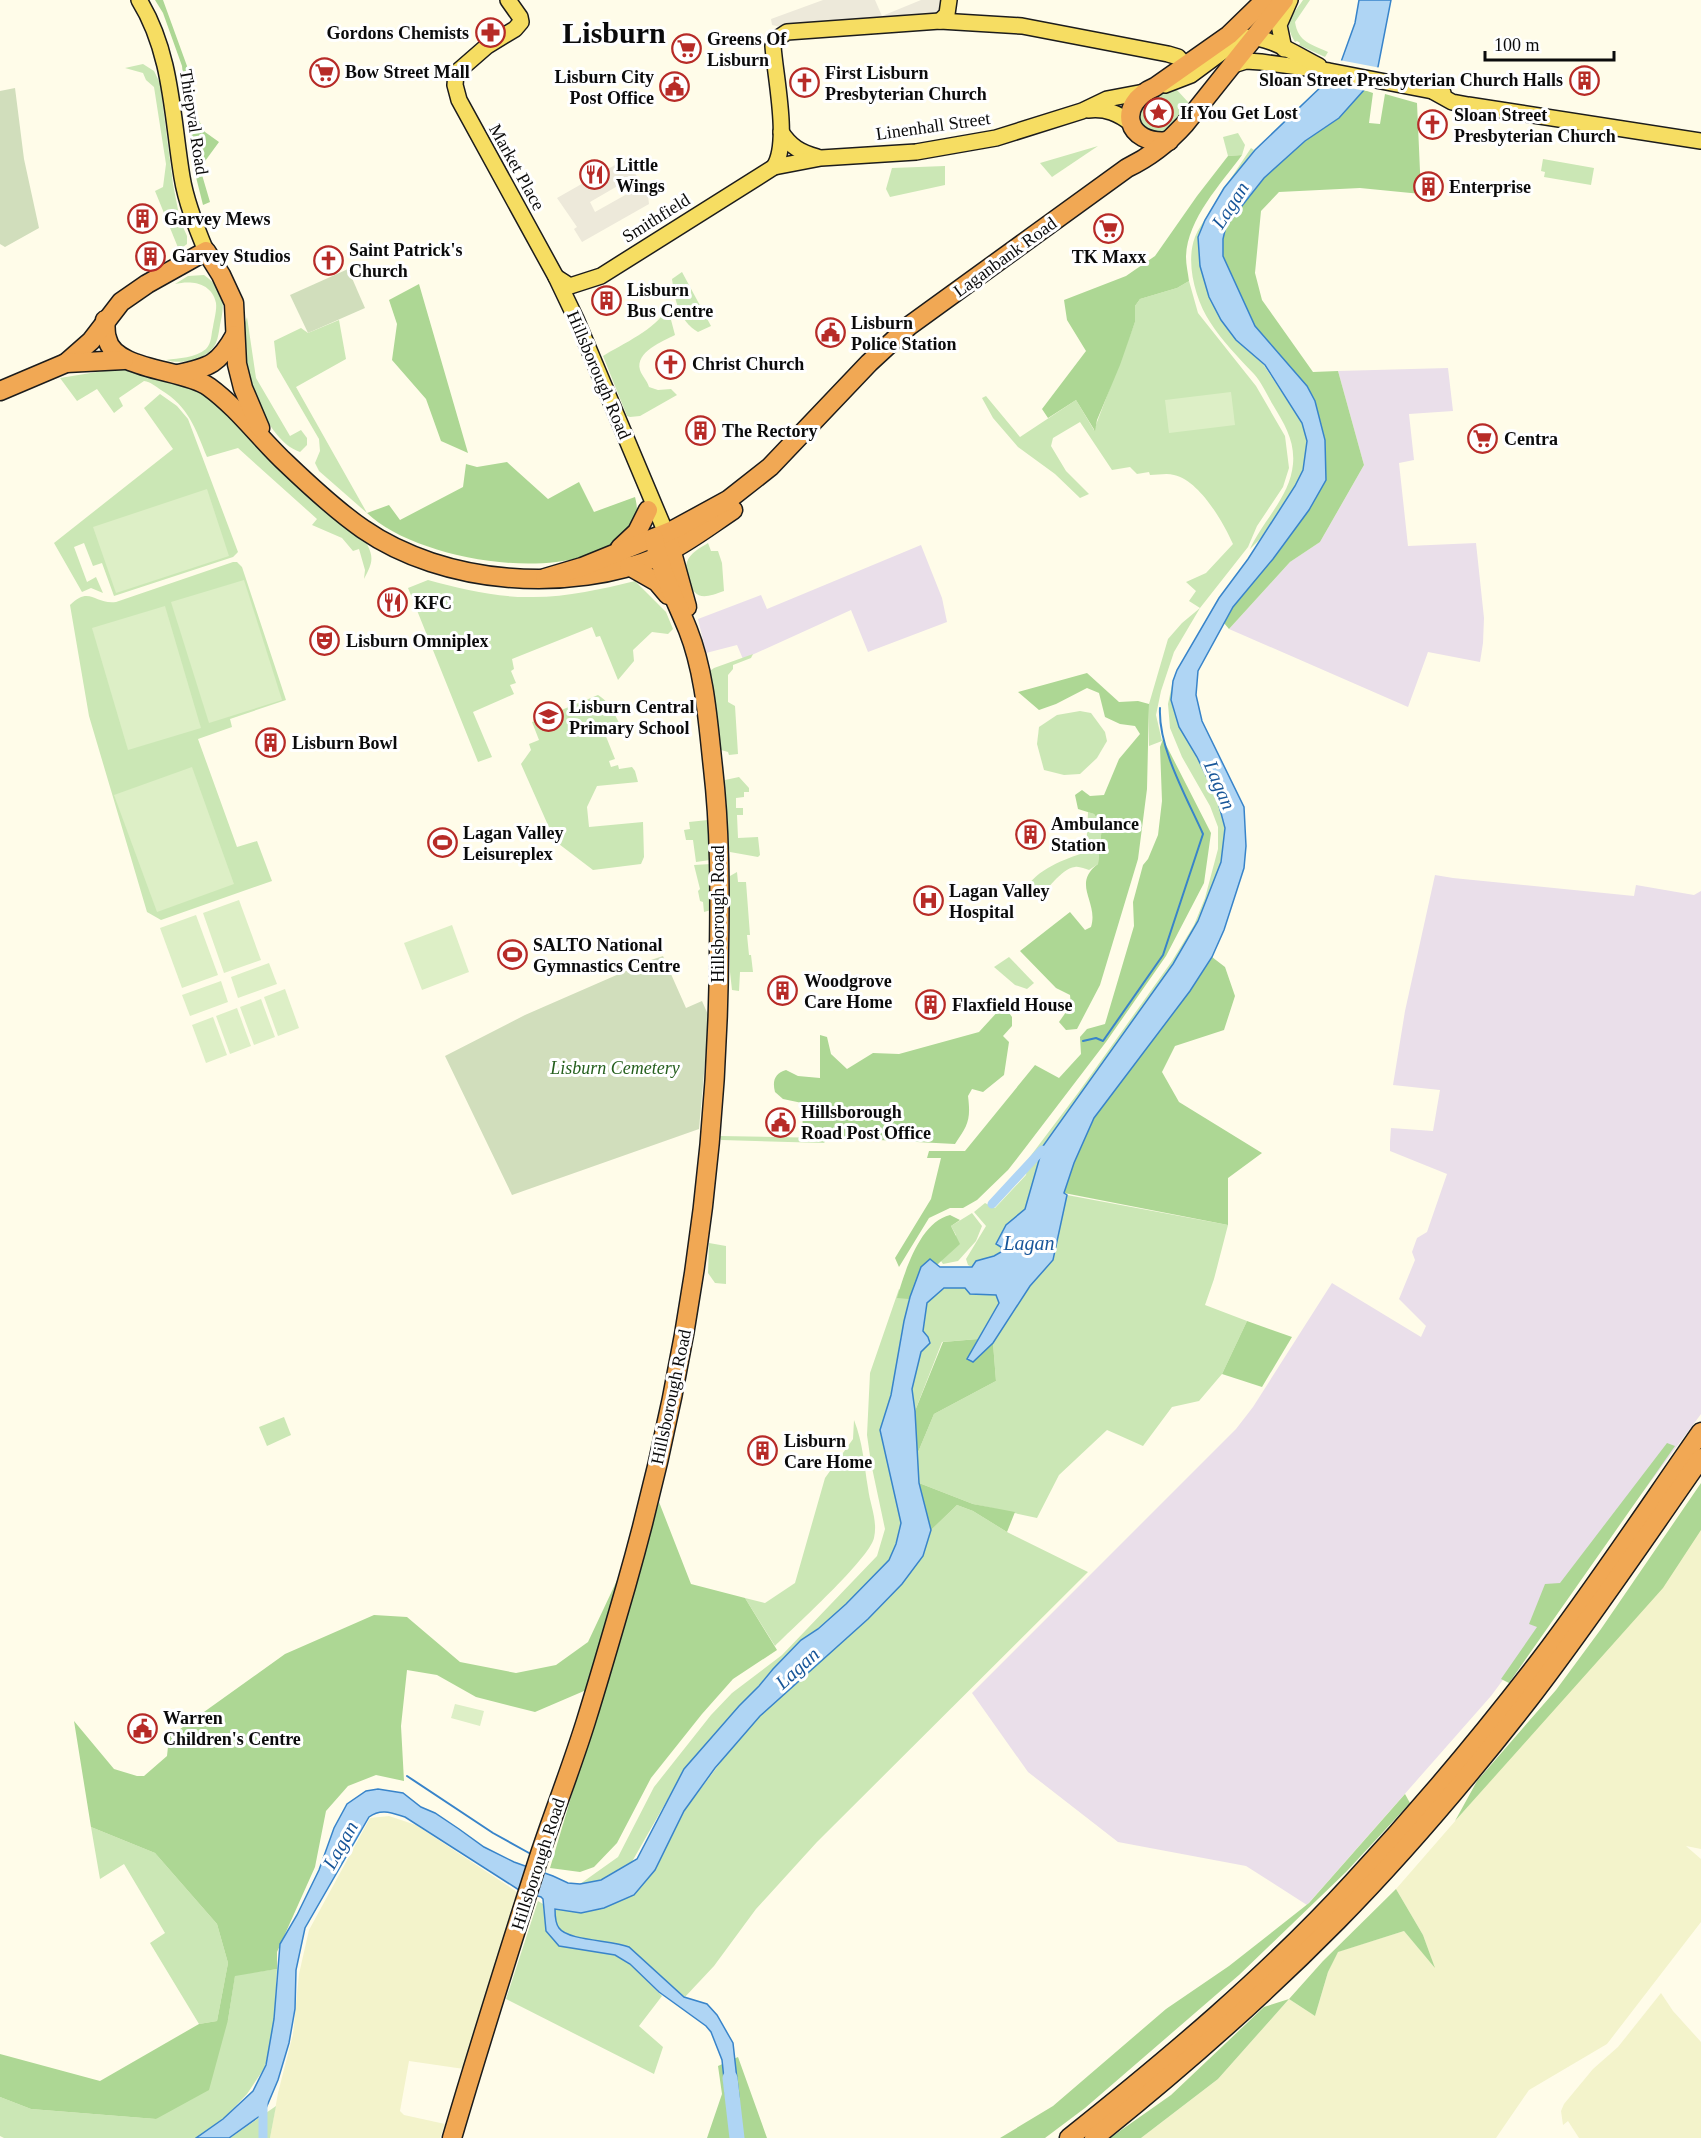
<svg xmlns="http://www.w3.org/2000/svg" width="1701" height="2138" font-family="'Times New Roman',serif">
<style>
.industrial{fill:#eadfea}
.farmland{fill:#f3f3cb}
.green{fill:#cbe7b5}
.forest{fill:#add794}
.cemetery{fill:#d1debc}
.pitch{fill:#ddefc6}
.plaza{fill:#ede9da;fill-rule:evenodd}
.water{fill:#afd5f4;stroke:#3884ca;stroke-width:1.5}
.pier{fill:#fffce9}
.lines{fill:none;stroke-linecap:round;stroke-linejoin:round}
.stream{stroke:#3884ca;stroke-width:2}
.canal{stroke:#afd5f4;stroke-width:9}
.river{stroke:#afd5f4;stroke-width:15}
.major-casing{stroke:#1c1c1c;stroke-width:18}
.highway-casing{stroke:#1c1c1c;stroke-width:21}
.major{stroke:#f6dd62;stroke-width:15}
.highway{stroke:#f1a854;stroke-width:18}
.labels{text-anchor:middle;stroke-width:6;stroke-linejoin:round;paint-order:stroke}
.poi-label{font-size:18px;font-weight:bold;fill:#0b0b0b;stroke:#fff;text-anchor:start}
.street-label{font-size:18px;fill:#0b0b0b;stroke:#fff}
.park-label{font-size:18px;font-style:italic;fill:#26601e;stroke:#fff}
.water-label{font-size:20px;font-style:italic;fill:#185699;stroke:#fff}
.town-label{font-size:30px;font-weight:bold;fill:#0b0b0b;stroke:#fff}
</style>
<rect width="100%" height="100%" fill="#fffce9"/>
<g class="industrial">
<polygon points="1448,368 1453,411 1409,414 1414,460 1399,463 1408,546 1476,543 1484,618 1483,643 1480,662 1428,652 1408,707 1229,629 1290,562 1320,542 1364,465 1338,371"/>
<polygon points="921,545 942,598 947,622 868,652 851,610 743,659 737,645 706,653 698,619 761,595 767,609"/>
<polygon points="1435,875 1453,878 1634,896 1636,885 1694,895 1701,891 1701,1414 1491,1696 1307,1905 1246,1866 1118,1842 1028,1772 972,1693 1236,1429 1253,1407 1332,1283 1421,1337 1426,1326 1399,1299 1415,1260 1412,1252 1417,1238 1427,1232 1447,1174 1390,1151 1390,1142 1391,1128 1433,1131 1440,1090 1393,1085 1405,1011"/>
</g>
<g class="farmland">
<polygon points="1701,1523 1701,1849 1686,1846 1701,1859 1701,1922 1607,2044 1529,2090 1496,2138 1141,2138 1218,2079 1289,1999 1315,2016 1328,1972 1337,1952 1404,1931 1434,1966 1423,1935 1396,1889 1564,1696"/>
<polygon points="389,1816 416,1825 517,1892 464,2069 409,2061 400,2111 404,2115 445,2124 440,2138 270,2138 278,2093 293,2034 299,1974 309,1930 370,1818"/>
<polygon points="1661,1993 1673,2011 1701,2042 1701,2138 1579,2138 1568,2121 1563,2125 1561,2111 1564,2104 1593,2069 1618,2047"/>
</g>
<g class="green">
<path d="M1303,0H1310L1295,22C1298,42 1311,44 1328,52L1325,57L1299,45L1300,43L1297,41L1295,42C1283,21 1291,18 1303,0Z"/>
<polygon points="143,64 154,71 160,83 173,184 180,220 187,236 187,244 179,250 155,191 163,187 166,164 154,87 146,80 143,73 125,68"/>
<path d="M1174,89L1177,90L1188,102V106L1167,131L1156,136L1141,125C1135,101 1157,97 1174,89Z"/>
<polygon points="1238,133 1245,145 1242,155 1228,156 1223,137"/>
<polygon points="1098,146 1052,177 1040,163"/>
<path d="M1251,148L1254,150L1225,188L1205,221L1236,340L1263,364L1302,423L1307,441L1303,470L1295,486L1261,538L1250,549C1263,520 1290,497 1293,464C1295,441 1285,425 1273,405C1267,395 1262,383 1254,374C1238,357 1222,341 1210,322C1196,301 1185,263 1195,237C1198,229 1204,221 1209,213C1222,191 1237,169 1251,148Z"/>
<polygon points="1543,159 1594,168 1591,185 1544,177 1545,172 1541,171"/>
<polygon points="945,166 945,185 890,197 886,189 892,168"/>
<path d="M682,272L711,326L698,332C678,320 675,300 672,279Z"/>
<path d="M204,275C212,281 219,287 222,297C224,306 222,316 220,325C219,331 218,338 216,343C208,360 182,365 166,360C179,358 195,358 206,349C212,343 211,334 213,327C214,320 217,310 216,303C212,283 192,280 175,284L188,276Z"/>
<path d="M1189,281L1198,313L1256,386L1285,436L1289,468L1283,487L1257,526L1248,547L1200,608L1174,652L1161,691L1156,715L1162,741L1149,746V704L1168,639L1182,623L1200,608L1189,601L1196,591L1186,582L1206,573L1233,544C1223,522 1200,481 1174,475C1167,473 1158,475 1150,475L1149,472L1137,474L1130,467L1112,470L1080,422L1053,438L1051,446L1066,471L1089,494L1080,498L1055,474L1018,447L993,418L982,398L986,396L1020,437L1076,400L1094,430L1135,322V306L1140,299L1177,288Z"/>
<path d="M666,309L670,316L675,335C663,341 635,352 640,370C642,376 647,380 649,387L658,390L671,389L677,395L640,416L630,417L627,416L603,356C622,344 657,329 666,309Z"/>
<path d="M247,317L256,378L290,436L301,430L307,438V445L300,452C265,441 238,364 242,330C243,326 246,321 247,317Z"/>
<polygon points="339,320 346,359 296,387 367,513 319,471 315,463 320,451 319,439 277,367 274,341 301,328 308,333"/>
<path d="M109,370H125L177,380L199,386L241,424L301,491L367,544C375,559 371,565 364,579L365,570L359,549L353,551L342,538L312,525L317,519L238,448L207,457C195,428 189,407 161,390C155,386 151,382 144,381L119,398L123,406L114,413L97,389L77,401L60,378Z"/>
<polygon points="160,394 177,406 188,419 238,552 233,557 114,596 102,563 93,566 84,543 74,547 87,582 96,577 103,593 91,588 82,592 54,543 173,449 144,408"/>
<path d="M708,543L711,551H718L722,563L724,591C703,599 694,600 687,577C686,572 685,567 687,562C690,553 700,548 708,543Z"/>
<path d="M233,562H237L242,567L286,700L230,719L232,727L198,739L237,847L257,841L272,881L161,920L147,912L89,716L70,605C90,585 95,605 116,602Z"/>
<path d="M428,580C462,589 498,598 533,597C568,597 602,589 635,581L666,612L673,629L668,634L652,632L633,650L634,661L618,680L600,636L596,637L592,627L512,659L514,669L511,671L516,683L510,685L514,694L473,712L492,757L478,762L408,588Z"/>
<polygon points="753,654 751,658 733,665 733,669 728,675 728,702 735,706 738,754 729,755 728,752 721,750 710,671 714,668"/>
<polygon points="1173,680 1171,701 1179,727 1197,757 1217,798 1225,828 1221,863 1209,896 1190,937 1163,979 1043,1146 1026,1208 1014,1220 1001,1252 994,1257 977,1261 972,1267 968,1265 966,1259 986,1226 974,1212 985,1203 995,1208 1026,1175 1029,1158 1078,1093 1172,961 1194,925 1205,898 1218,849 1218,827 1210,806 1182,757 1170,728 1168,704"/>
<path d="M598,695C608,701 614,712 619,723L603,729L615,759L609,761L611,767L618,765L619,769L632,767L635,771L638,782L597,786L587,807L589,827L643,822L644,857L641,864L593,870L555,841L521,764L531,750L529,744L539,740L532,722Z"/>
<polygon points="1080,711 1091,713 1105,732 1107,741 1097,758 1080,774 1064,775 1044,770 1037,744 1039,727 1057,715"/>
<polygon points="739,777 749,788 749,792 744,792 744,797 736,798 736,808 743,808 743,815 737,815 738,838 758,837 760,855 758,857 730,852 729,848 725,780"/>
<path d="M1088,812L1094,814L1102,826L1098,864L1089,870C1085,869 1079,866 1075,867C1060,869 1048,891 1036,899L1027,896L1024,891C1038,868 1063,860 1086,852Z"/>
<polygon points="708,820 710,860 696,862 693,840 686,840 684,830 690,829 689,822"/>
<polygon points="711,864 711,910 704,912 703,902 700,901 698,891 700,889 694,865"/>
<polygon points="737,872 738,882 746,882 750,935 747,935 749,955 751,955 753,972 740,972 739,991 732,990 730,972 730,876"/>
<polygon points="1009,957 1034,983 1027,989 1015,985 994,967"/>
<polygon points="720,1136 828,1138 824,1143 721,1140"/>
<polygon points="1067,1195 1228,1225 1214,1279 1205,1305 1247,1321 1222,1374 1199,1401 1172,1407 1143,1446 1107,1430 1059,1475 1037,1518 973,1504 919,1483 916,1457 934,1414 996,1381 993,1343 1030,1286 1053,1260"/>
<polygon points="972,1213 982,1226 976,1241 958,1261 943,1264 941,1261 956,1235 951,1226"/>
<polygon points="709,1243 726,1246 726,1284 715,1283 708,1273"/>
<polygon points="943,1288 965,1288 970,1294 996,1295 999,1303 978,1339 942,1342 915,1411 912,1389 921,1352 928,1337 923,1331 927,1303"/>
<polygon points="899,1289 909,1299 900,1340 902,1526 895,1553 875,1578 843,1610 784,1657 686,1767 629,1867 602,1880 580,1884 618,1857 654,1787 711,1715 732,1693 782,1655 877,1556 885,1529 871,1463 867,1435 870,1373"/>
<polygon points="284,1417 291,1435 267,1446 259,1427"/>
<path d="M854,1420C863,1443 864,1464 868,1488C870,1505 878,1520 874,1538C869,1559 794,1627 775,1646L745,1598L765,1603L795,1583L825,1478L853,1439Z"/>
<path d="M957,1505L973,1511L1007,1532L1088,1572L817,1842L756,1909L714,1966L684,1998L629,1947C611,1940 573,1941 561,1930C555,1925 555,1916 555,1909L582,1913L604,1908L655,1870L684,1811L727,1754L760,1716L868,1619L902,1584L923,1556L931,1530Z"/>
<polygon points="91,1827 155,1853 217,1924 228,1963 217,2021 199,2024 150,1943 165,1933 124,1864 100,1879"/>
<polygon points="538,1901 543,1904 546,1931 559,1946 615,1955 630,1964 662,1996 639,2026 663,2047 654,2074 506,1999"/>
<polygon points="277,1969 274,2025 265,2067 247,2094 225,2117 198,2138 4,2138 0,2136 0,2097 31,2109 156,2119 228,2020 235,1975"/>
<polygon points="276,2106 270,2138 230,2138"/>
</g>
<g class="forest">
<polygon points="155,0 163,0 187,66 196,115 205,132 219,142 200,168 210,202 203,205 193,165 182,66 163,13"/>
<polygon points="1364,90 1373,93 1369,123 1380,124 1385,94 1417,103 1421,194 1360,188 1279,192 1261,211 1255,273 1262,300 1313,372 1338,371 1364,465 1320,542 1290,562 1229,629 1224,623 1233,607 1273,559 1309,510 1326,480 1325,440 1315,401 1307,386 1255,326 1223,256 1223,239 1226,226 1264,178 1305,141 1339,118"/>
<path d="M1242,155C1221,184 1187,219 1186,257C1186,265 1188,273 1189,281L1177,288L1140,299L1135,306V322L1120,365L1097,420L1095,431L1076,400L1048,418L1042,409L1086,351L1067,320L1064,300L1126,276L1155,256L1197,196L1228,156Z"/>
<polygon points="419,284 468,453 441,441 426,399 392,360 397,324 389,300"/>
<path d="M507,462L548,499L579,482L594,512L635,497C640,516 635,523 621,536C569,587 415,560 367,513L389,505L400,520L463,487L466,464L477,467Z"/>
<path d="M1087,673L1119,702L1138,701L1149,704L1147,789L1138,859L1100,985L1077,1029L1066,1030L1059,1022L1071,1005L1070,995L1056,988L1020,951L1070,912L1085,930L1091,927C1099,902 1071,884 1098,864L1102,826L1094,814L1078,809L1075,795L1082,790L1090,796L1104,795L1119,759L1140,734L1135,726L1120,724L1105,717L1099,693L1087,688L1056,704L1039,710L1018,692Z"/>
<polygon points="1163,739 1211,833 1204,883 1166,956 1106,1042 1022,1152 1008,1170 977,1200 963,1208 950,1208 929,1218 899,1267 895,1258 931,1199 941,1158 927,1158 929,1151 965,1151 1035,1065 1059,1078 1081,1054 1080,1037 1087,1029 1105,1024 1134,926 1133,902 1143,865 1148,859 1158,835 1162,801 1160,747"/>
<polygon points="1212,957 1225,967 1235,996 1224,1030 1175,1046 1162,1072 1179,1102 1262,1153 1228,1178 1228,1225 1064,1193 1074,1163 1094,1118 1190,991"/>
<path d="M1001,1008L1007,1010L1012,1017V1026L1003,1036L1009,1042L1004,1075L983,1092L972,1089L968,1096C971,1120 968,1125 955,1144L803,1136L802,1103L783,1099L775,1092C772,1081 775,1073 786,1070L798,1076L820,1078V1035L827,1037L831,1054L847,1069L873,1053L899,1054L979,1032Z"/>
<path d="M950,1215L960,1220L951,1226L960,1244L938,1264L919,1275L909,1299L897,1298C905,1271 920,1222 950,1215Z"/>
<polygon points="1247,1321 1292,1337 1262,1387 1222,1374"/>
<polygon points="978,1339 967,1359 973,1362 993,1343 996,1381 934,1414 916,1457 915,1411 943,1342"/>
<polygon points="1667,1443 1675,1446 1509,1683 1501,1679 1537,1627 1529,1624 1545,1584 1560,1583"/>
<polygon points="919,1483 973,1504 1015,1512 1007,1532 973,1511 957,1505 931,1530"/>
<polygon points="1701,1483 1701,1530 1663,1588 1455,1821 1477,1781 1556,1690 1601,1629"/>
<polygon points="659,1502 691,1584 745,1598 777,1650 733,1679 702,1714 651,1778 617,1843 594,1867 580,1872 550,1868"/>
<polygon points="619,1576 591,1688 535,1712 476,1697 437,1675 407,1670 401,1726 404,1781 376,1775 348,1786 326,1811 315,1867 277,1952 277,1969 235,1976 228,2020 209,2090 156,2119 31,2109 0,2097 0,2054 100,2081 199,2024 217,2021 228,1963 217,1924 155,1853 91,1827 74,1721 114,1769 137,1776 144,1776 167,1756 169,1737 285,1654 374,1615 407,1617 460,1662 516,1673 556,1665 588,1642"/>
<polygon points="1405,1794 1410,1803 1346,1872 1239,1975 1085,2108 1045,2138 1000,2138 1053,2106 1166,2009 1229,1966 1309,1903"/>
<polygon points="1396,1889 1423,1935 1435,1968 1404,1931 1338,1952 1328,1972 1315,2016 1289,1999 1218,2079 1141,2138 1110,2138 1171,2095 1264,2007 1289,1999 1323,1961"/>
<polygon points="738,2057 767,2138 707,2138 722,2094 718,2066"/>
</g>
<g class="cemetery">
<polygon points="15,88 24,159 39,228 5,247 0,244 0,91"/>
<polygon points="348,269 365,308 308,333 290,295"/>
<polygon points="663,956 686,1008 702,1001 709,1017 699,1129 512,1195 445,1056 525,1015 651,960"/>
</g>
<g class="pitch">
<polygon points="1231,392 1235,425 1169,433 1165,400"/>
<polygon points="207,489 229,556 116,593 93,527"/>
<polygon points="244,580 282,700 209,723 171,602"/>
<polygon points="165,606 201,728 128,750 92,628"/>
<polygon points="192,767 234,884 157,912 114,795"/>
<polygon points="239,900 261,960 224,973 203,913"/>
<polygon points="196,915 218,975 182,988 160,928"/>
<polygon points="452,925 469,972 422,990 404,943"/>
<polygon points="269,963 277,984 238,998 231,977"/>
<polygon points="221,981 228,1002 190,1016 182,995"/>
<polygon points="285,989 299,1028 278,1036 264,997"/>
<polygon points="261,999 275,1037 254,1045 240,1007"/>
<polygon points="237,1008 251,1046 230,1054 216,1016"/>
<polygon points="213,1017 227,1055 206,1063 192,1025"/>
<polygon points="455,1704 484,1711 480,1726 451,1718"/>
</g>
<g class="plaza">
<polygon points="823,0 875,0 882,16 921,0 945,0 940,11 933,14 781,27 772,25 771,19"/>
<path d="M629,157L628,161L648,196L649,204L582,242L574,229L577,227L557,198ZM621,184L627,194L595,212L590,202Z"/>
</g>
<path class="water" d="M1359,0H1391L1378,67L1364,90L1339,118L1305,141L1264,178L1226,226L1223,239V256L1255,326L1307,386L1315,401L1325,440L1326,480L1309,510L1273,559L1233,607L1198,671L1196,695L1202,721L1244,807L1246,846L1244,868L1224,930L1212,957L1190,991L1094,1118L1074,1163L1064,1193L1067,1195L1053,1260L1030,1286L993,1343L973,1362L967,1359L999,1303L996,1295L970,1294L965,1288H944L927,1303L923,1331L928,1337L930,1343L921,1352L912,1389L915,1411L919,1483L931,1530L923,1556L902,1584L868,1619L760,1716L715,1768L684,1811L655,1870L634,1895L604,1908L581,1913L555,1909C555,1915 555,1923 559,1928C568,1941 613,1940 629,1947L684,1997L707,2004L717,2015L733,2043L739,2097L726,2098L722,2060L711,2032L706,2026L659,1992L630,1964L615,1955L559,1946L546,1931L543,1899L541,1897L519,1890L405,1817C392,1813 381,1808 369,1817L305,1928L296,1970L295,2009L289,2043L278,2080L264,2113L229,2138H196L223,2119L253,2091L266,2065L274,2019L280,1944L297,1915L319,1870L334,1828L347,1804L366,1791L378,1789L403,1793L421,1807L435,1813L459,1829L484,1847L514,1862L553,1876L568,1883L580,1884L601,1880L637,1859L684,1769L739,1706L759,1686L773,1669L801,1640L818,1629L846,1604L889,1560L896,1544L901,1523L880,1430L891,1395L904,1321L910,1297L921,1267L930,1259L940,1267H972L976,1261L994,1256L1001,1252V1247L996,1244L1006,1225L1025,1209L1043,1146L1173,964L1198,921L1221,862L1225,828L1217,798L1197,757L1179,727L1171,700L1173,681L1177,670L1219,598L1248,559L1295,486L1303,470L1307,441L1302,423L1265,365L1236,340L1221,320L1209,297L1200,266L1198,237L1205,220L1224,188L1255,150L1326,82L1341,62L1355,23Z"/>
<polygon class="pier" points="1339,60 1381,68 1367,91 1320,83"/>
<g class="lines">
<g class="stream">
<path d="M1083,1041L1096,1038L1103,1041L1163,955L1203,834C1187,798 1158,748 1160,708"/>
<polyline points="407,1776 493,1833 529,1853"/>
</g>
<g class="canal">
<polyline points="992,1204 1042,1150"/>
<polyline points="263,2100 263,2138"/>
</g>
<polyline class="river" points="730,2078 737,2138"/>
<defs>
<g id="major">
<path d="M139,0C172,53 172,117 182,177C186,202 196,227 206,251"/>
<polyline points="508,0 520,17 521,22 515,29 487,46 456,73 455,85 459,100 556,277 576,319 666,533"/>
<polyline points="940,21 947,14 949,0"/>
<polyline points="1284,49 1279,25 1290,0"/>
<polyline points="1230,66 1246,61 1261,62 1329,71 1443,93"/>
<path d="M1165,85L1191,75L1241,38C1265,33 1297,55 1319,66"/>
<polyline points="1434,92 1452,102 1468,105 1701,141"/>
<path d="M1088,110C1106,108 1118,113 1132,124"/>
<path d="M781,132C791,147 800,152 817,157"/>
<path d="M774,167C790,143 775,76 773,46L778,38L787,32L940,21L1022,26L1168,54L1178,57L1186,66"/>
<polyline points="556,277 570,286 601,276 774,167 821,158 916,152 996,138 1082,111 1107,99 1144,92"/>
</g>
<g id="highway">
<path d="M1169,141C1126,146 1115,104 1155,87L1229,35L1265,0"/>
<path d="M105,320C106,326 105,333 107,338C113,371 185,369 209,387C239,409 260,439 287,464C310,486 337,511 363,529C444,585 570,594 660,556C686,544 709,526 733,510"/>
<polyline points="66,363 91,341 121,302 147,284 206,251 221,275 234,303 237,364 243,388 260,428"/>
<path d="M178,374C210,367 219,364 235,335"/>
<polyline points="0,391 66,363 124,360"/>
<polyline points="668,538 687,607"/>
<polyline points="620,548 637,532 648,510"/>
<polyline points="629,566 657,582 668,595"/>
<path d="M545,578L582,567L673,530L728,500L770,467L869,363L909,326L1127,168C1150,157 1168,143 1185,124L1284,0"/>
<path d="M452,2138C480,2043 510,1948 540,1854C555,1809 572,1766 586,1721C600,1676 613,1631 626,1586C685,1379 718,1165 719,950C720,889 720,829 713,768C708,723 705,673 688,630C676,600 660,571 654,538"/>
<path d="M1069,2138C1168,2059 1267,1976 1353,1882C1419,1811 1482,1736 1541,1659C1597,1585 1648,1508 1701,1432"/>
<path d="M1094,2138C1179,2070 1261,1998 1337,1921C1406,1851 1470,1775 1530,1698C1590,1620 1645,1538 1701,1458"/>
</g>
</defs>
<use href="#major" class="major-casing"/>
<use href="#highway" class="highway-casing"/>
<use href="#major" class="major"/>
<use href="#highway" class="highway"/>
</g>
<defs>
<symbol id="pharmacy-ring" viewBox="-11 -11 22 22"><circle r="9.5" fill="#fff" stroke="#b72b27" stroke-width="1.5"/><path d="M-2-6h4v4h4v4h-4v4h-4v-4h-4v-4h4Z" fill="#b72b27"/></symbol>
<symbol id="supermarket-ring" viewBox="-11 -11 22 22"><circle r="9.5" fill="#fff" stroke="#b72b27" stroke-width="1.5"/><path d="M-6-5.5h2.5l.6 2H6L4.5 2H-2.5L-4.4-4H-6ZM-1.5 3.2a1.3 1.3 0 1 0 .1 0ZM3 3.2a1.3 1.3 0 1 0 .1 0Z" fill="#b72b27"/></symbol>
<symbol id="building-ring" viewBox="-11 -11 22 22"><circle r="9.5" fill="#fff" stroke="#b72b27" stroke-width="1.5"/><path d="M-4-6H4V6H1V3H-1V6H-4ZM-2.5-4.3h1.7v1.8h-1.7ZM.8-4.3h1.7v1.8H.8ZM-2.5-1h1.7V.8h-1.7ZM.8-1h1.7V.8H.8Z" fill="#b72b27"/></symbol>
<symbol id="church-ring" viewBox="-11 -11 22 22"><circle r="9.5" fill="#fff" stroke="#b72b27" stroke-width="1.5"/><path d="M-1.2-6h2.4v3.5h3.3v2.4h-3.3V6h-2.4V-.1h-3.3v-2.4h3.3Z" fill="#b72b27"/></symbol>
<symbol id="civic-ring" viewBox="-11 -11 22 22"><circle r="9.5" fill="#fff" stroke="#b72b27" stroke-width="1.5"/><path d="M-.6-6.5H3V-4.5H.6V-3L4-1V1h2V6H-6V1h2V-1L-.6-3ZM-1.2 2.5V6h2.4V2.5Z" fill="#b72b27"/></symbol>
<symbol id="sight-ring" viewBox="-11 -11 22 22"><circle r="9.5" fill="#fff" stroke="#b72b27" stroke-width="1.5"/><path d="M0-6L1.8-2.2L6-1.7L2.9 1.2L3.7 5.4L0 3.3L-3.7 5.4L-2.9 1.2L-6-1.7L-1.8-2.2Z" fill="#b72b27"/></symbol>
<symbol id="restaurant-ring" viewBox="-11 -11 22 22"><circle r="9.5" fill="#fff" stroke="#b72b27" stroke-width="1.5"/><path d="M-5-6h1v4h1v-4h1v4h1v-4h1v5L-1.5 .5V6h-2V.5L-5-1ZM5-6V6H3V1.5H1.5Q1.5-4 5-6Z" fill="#b72b27"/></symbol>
<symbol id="theatre-ring" viewBox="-11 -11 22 22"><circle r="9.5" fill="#fff" stroke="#b72b27" stroke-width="1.5"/><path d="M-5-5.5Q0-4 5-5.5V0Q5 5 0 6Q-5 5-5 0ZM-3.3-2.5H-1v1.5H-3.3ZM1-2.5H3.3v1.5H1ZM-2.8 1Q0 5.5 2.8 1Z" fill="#b72b27"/></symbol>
<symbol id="school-ring" viewBox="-11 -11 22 22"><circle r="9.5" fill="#fff" stroke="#b72b27" stroke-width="1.5"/><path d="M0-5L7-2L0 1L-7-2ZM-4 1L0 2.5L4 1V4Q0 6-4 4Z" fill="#b72b27"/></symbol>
<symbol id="stadium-ring" viewBox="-11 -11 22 22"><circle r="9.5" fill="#fff" stroke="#b72b27" stroke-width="1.5"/><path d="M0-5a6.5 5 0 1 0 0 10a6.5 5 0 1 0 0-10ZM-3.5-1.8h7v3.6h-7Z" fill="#b72b27"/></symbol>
<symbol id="hospital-ring" viewBox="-11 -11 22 22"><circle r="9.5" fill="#fff" stroke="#b72b27" stroke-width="1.5"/><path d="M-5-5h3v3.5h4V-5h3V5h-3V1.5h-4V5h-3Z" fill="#b72b27"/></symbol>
</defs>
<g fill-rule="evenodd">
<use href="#pharmacy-ring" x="474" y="16" width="33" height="33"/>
<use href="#supermarket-ring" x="670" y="32" width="33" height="33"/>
<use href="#supermarket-ring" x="308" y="56" width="33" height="33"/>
<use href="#building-ring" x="1568" y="64" width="33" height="33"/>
<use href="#church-ring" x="788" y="66" width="33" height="33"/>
<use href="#civic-ring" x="658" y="70" width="33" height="33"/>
<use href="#sight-ring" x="1142" y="96" width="33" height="33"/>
<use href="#church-ring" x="1416" y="108" width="33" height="33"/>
<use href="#restaurant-ring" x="578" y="158" width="33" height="33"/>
<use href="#building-ring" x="1412" y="170" width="33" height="33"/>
<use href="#building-ring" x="126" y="202" width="33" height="33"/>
<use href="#supermarket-ring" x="1092" y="212" width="33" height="33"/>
<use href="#building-ring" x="134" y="240" width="33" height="33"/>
<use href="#church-ring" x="312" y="244" width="33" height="33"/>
<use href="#building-ring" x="590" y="284" width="33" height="33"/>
<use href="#civic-ring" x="814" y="316" width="33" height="33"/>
<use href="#church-ring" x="654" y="348" width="33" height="33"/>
<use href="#building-ring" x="684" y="414" width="33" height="33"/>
<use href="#supermarket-ring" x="1466" y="422" width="33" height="33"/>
<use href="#restaurant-ring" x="376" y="586" width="33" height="33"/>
<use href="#theatre-ring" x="308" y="624" width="33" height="33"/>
<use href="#school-ring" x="532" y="700" width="33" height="33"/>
<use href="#building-ring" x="254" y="726" width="33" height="33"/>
<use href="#building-ring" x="1014" y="818" width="33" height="33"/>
<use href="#stadium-ring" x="426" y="826" width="33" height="33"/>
<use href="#hospital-ring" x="912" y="884" width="33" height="33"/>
<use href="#stadium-ring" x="496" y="938" width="33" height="33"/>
<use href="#building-ring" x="766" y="974" width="33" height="33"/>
<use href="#building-ring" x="914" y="988" width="33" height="33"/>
<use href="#civic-ring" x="764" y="1106" width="33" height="33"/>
<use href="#building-ring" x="746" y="1434" width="33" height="33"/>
<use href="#civic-ring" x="126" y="1712" width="33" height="33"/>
</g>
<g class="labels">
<g class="poi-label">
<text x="469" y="39" text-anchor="end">Gordons Chemists</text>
<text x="707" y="45">Greens Of<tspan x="707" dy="21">Lisburn</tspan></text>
<text x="345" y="78">Bow Street Mall</text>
<text x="825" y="79">First Lisburn<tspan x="825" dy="21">Presbyterian Church</tspan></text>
<text x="654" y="83" text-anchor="end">Lisburn City<tspan x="654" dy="21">Post Office</tspan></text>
<text x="1563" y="86" text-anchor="end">Sloan Street Presbyterian Church Halls</text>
<text x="1180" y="119">If You Get Lost</text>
<text x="1454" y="121">Sloan Street<tspan x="1454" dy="21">Presbyterian Church</tspan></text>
<text x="616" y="171">Little<tspan x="616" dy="21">Wings</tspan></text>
<text x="1449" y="193">Enterprise</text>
<text x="164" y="225">Garvey Mews</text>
<text x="349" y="256">Saint Patrick's<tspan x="349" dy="21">Church</tspan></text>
<text x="172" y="262">Garvey Studios</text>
<text x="1109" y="263" text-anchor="middle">TK Maxx</text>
<text x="627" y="296">Lisburn<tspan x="627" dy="21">Bus Centre</tspan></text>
<text x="851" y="329">Lisburn<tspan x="851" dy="21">Police Station</tspan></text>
<text x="692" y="370">Christ Church</text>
<text x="722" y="437">The Rectory</text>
<text x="1504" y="445">Centra</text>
<text x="414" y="609">KFC</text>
<text x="346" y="647">Lisburn Omniplex</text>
<text x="569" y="713">Lisburn Central<tspan x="569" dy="21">Primary School</tspan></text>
<text x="292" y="749">Lisburn Bowl</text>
<text x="1051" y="830">Ambulance<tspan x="1051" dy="21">Station</tspan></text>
<text x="463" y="839">Lagan Valley<tspan x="463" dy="21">Leisureplex</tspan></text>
<text x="949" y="897">Lagan Valley<tspan x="949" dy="21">Hospital</tspan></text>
<text x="533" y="951">SALTO National<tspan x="533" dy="21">Gymnastics Centre</tspan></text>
<text x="804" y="987">Woodgrove<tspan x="804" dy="21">Care Home</tspan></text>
<text x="952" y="1011">Flaxfield House</text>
<text x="801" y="1118">Hillsborough<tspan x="801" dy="21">Road Post Office</tspan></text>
<text x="784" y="1447">Lisburn<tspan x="784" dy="21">Care Home</tspan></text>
<text x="163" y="1724">Warren<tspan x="163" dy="21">Children's Centre</tspan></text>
</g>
<g class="street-label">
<text transform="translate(194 122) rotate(81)" y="6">Thiepval Road</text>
<text transform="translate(933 126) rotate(-8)" y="6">Linenhall Street</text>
<text transform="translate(517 167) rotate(61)" y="6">Market Place</text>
<text transform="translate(656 218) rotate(-32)" y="6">Smithfield</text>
<text transform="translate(1005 257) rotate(-36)" y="6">Laganbank Road</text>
<text transform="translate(599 375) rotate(67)" y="6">Hillsborough Road</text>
<text transform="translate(718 914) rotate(-90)" y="6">Hillsborough Road</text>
<text transform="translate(671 1397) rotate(-78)" y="6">Hillsborough Road</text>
<text transform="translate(538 1864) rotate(-72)" y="6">Hillsborough Road</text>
</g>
<g class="park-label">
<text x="615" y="1074">Lisburn Cemetery</text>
</g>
<g class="water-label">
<text transform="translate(1230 205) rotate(-57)" y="7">Lagan</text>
<text transform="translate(1220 785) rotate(67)" y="7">Lagan</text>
<text x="1029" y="1250">Lagan</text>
<text transform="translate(797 1668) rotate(-42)" y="7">Lagan</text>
<text transform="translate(340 1845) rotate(-61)" y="7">Lagan</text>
</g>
<g class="town-label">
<text x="614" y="43">Lisburn</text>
</g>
</g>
<path d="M1485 51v9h129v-9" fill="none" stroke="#0b0b0b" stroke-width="3"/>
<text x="1494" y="51" font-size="18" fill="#0b0b0b" stroke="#ffffff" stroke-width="4.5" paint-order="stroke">100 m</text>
</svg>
